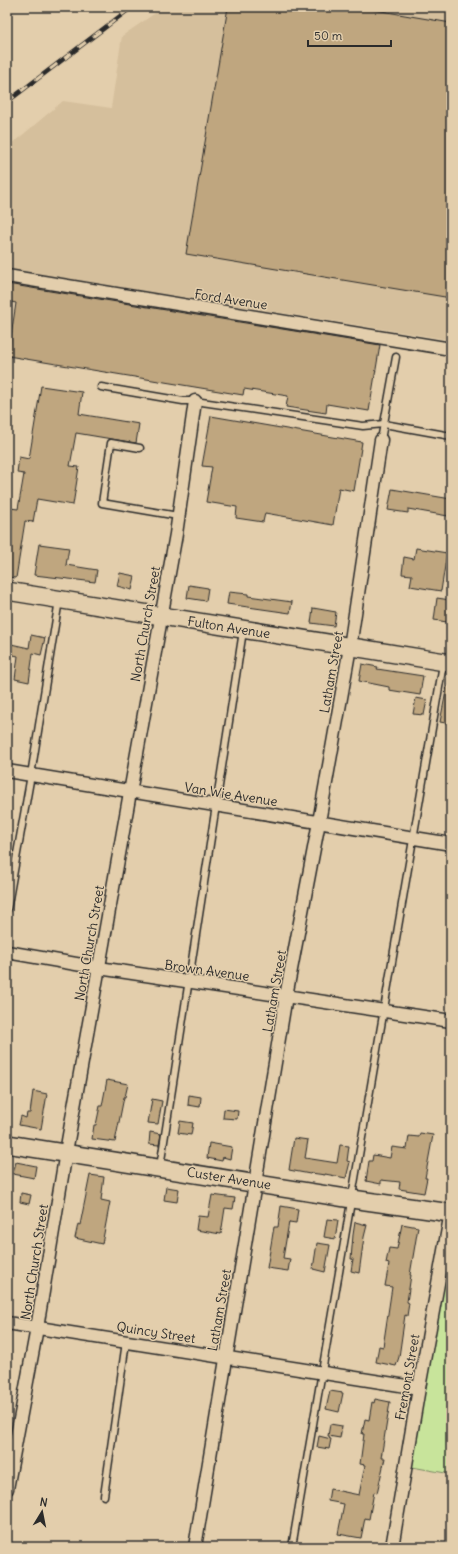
<svg xmlns="http://www.w3.org/2000/svg" width="458" height="1554" font-family="Delius,sans-serif">
<style>
.built{fill:#d5bf9c}
.green{fill:#c8e49b;stroke:#7a8863}
.building{fill:#bfa67f;stroke:#2b2b2b}
.lines{fill:none;stroke-linecap:round;stroke-linejoin:round}
.lane-casing{stroke:#2b2b2b;stroke-width:9}
.street-casing{stroke:#2b2b2b;stroke-width:15}
.secondary-casing{stroke:#2b2b2b;stroke-width:20}
.lane{stroke:#e3ceac;stroke-width:6}
.street{stroke:#e3ceac;stroke-width:12}
.secondary{stroke:#e3ceac;stroke-width:17}
.rail-casing{stroke:#2b2b2b;stroke-width:4.5}
.rail{stroke:#e3ceac;stroke-width:3;stroke-dasharray:9;stroke-linecap:butt}
.labels{text-anchor:middle;stroke-width:3;stroke-linejoin:round;paint-order:stroke}
.street-label{font-size:13px;fill:#2b2b2b;stroke:#e3ceac}
</style>
<rect width="100%" height="100%" fill="#e3ceac"/>
<filter id="ink" filterUnits="userSpaceOnUse"><feTurbulence type="fractalNoise" baseFrequency=".025" numOctaves="2"/><feDisplacementMap in="SourceGraphic" scale="8" xChannelSelector="R" yChannelSelector="G"/><feConvolveMatrix kernelMatrix="1 2 1 2 8 2 1 2 1" color-interpolation-filters="sRGB"/></filter>
<g filter="url(#ink)">
<polygon class="built" points="164,7 411,7 451,13 451,340 7,269 7,148 63,101 111,108 122,36"/>
<polygon class="green" points="451,1233 451,1474 412,1467"/>
<g class="building">
<polygon points="228,7 358,7 451,23 451,298 186,254"/>
<polygon points="7,284 380,345 369,411 327,404 326,413 286,407 288,396 244,389 243,395 8,356 16,303 7,301"/>
<polygon points="41,386 82,392 79,414 139,424 136,443 76,433 70,466 79,467 73,505 37,499 33,522 25,521 16,578 7,577 7,520 10,508 18,509 24,474 17,473 19,457 29,459"/>
<polygon points="211,416 362,442 354,491 339,488 333,525 265,513 263,522 236,518 237,507 206,502 212,467 202,466"/>
<polygon points="392,489 451,499 448,516 408,509 408,513 388,510"/>
<polygon points="39,544 69,548 66,565 97,570 95,582 34,575"/>
<polygon points="416,548 447,553 441,591 410,586 412,575 402,574 404,557 414,559"/>
<polygon points="120,573 135,576 132,590 117,586"/>
<polygon points="189,585 208,588 206,601 187,598"/>
<polygon points="229,592 248,594 248,596 292,602 290,613 227,604"/>
<polygon points="437,598 450,600 447,622 434,620"/>
<polygon points="313,608 336,612 334,626 311,623"/>
<polygon points="31,635 45,638 41,655 33,653 29,682 15,679 18,656 9,654 11,644 29,648"/>
<polygon points="362,664 378,667 377,669 423,676 420,695 389,690 389,687 359,681"/>
<polygon points="447,686 451,687 451,724 440,722"/>
<polygon points="416,698 427,700 424,715 413,714"/>
<polygon points="107,1080 128,1084 125,1097 124,1097 115,1142 92,1139 94,1125 96,1125 100,1106 102,1106"/>
<polygon points="33,1091 47,1094 41,1129 19,1125 21,1116 26,1118 27,1113 30,1113"/>
<polygon points="189,1095 201,1097 200,1107 188,1105"/>
<polygon points="152,1099 162,1101 158,1124 148,1123"/>
<polygon points="224,1109 238,1111 237,1119 223,1118"/>
<polygon points="180,1121 193,1123 191,1135 178,1133"/>
<polygon points="150,1132 161,1134 159,1145 149,1144"/>
<polygon points="420,1133 433,1135 425,1178 427,1178 424,1193 399,1189 400,1182 381,1180 381,1184 366,1181 369,1161 372,1161 373,1155 390,1158 392,1147 407,1149 409,1136 419,1137"/>
<polygon points="294,1138 308,1140 305,1158 337,1163 340,1145 349,1146 347,1161 350,1162 346,1178 325,1174 325,1175 311,1173 310,1174 289,1170"/>
<polygon points="209,1143 232,1147 230,1159 223,1157 222,1161 207,1158"/>
<polygon points="16,1162 36,1166 34,1178 13,1174"/>
<polygon points="90,1175 104,1177 101,1200 110,1202 102,1244 75,1238 78,1224 80,1225"/>
<polygon points="166,1187 179,1189 177,1202 164,1200"/>
<polygon points="21,1193 31,1195 29,1204 20,1202"/>
<polygon points="212,1195 235,1198 233,1209 225,1208 221,1234 196,1230 198,1216 208,1217"/>
<polygon points="281,1206 298,1209 296,1223 289,1222 283,1258 290,1259 288,1271 267,1268 274,1227 278,1227"/>
<polygon points="327,1219 338,1220 335,1239 324,1237"/>
<polygon points="355,1222 367,1225 364,1237 359,1273 351,1271 353,1259 351,1259 353,1235"/>
<polygon points="402,1224 418,1227 410,1275 411,1275 407,1302 409,1303 407,1316 405,1315 399,1357 396,1366 376,1362 379,1346 383,1347 392,1287 385,1286 389,1264 386,1263 389,1248 397,1249"/>
<polygon points="317,1243 330,1245 325,1272 313,1269"/>
<polygon points="330,1391 343,1393 339,1412 326,1409"/>
<polygon points="375,1399 390,1402 381,1458 385,1458 377,1493 374,1492 369,1519 365,1518 361,1538 338,1534 344,1504 328,1501 330,1489 359,1495 365,1465 360,1464 364,1434 362,1434 365,1419 369,1420 372,1402 374,1403"/>
<polygon points="330,1424 342,1426 340,1438 328,1436"/>
<polygon points="319,1436 331,1439 329,1449 317,1447"/>
</g>
<g class="lines">
<defs>
<g id="lane">
<polyline points="101,387 183,401 195,401 363,426 384,424 451,436"/>
<polyline points="381,440 396,357"/>
<polyline points="140,448 111,443 102,503 178,516"/>
<polyline points="7,910 31,775 59,600"/>
<polyline points="160,1167 243,631"/>
<polyline points="104,1496 126,1342"/>
<polyline points="292,1547 443,664"/>
</g>
<g id="street">
<polyline points="7,276 451,349"/>
<polyline points="7,771 451,844"/>
<polyline points="7,952 99,968 451,1021"/>
<polyline points="7,1323 419,1388"/>
<polyline points="7,1489 37,1328 66,1152 176,534 195,401"/>
<polyline points="195,1547 286,996 319,822 350,647 381,440"/>
<polyline points="392,1547 419,1388 451,1212"/>
</g>
<g id="secondary">
<polyline points="7,591 451,663"/>
<polyline points="7,1144 352,1199 451,1213"/>
</g>
</defs>
<use href="#lane" class="lane-casing"/>
<use href="#street" class="street-casing"/>
<use href="#secondary" class="secondary-casing"/>
<use href="#lane" class="lane"/>
<use href="#street" class="street"/>
<use href="#secondary" class="secondary"/>
<defs>
<polyline id="rail" points="7,102 132,7"/>
</defs>
<use href="#rail" class="rail-casing"/>
<use href="#rail" class="rail"/>
</g>
</g>
<g class="labels">
<g class="street-label">
<text transform="translate(231 299) rotate(9)" y="5">Ford Avenue</text>
<text transform="translate(145 624) rotate(-80)" y="5">North Church Street</text>
<text transform="translate(229 627) rotate(9)" y="5">Fulton Avenue</text>
<text transform="translate(331 672) rotate(-80)" y="5">Latham Street</text>
<text transform="translate(231 794) rotate(9)" y="5">Van Wie Avenue</text>
<text transform="translate(89 943) rotate(-80)" y="5">North Church Street</text>
<text transform="translate(207 970) rotate(8)" y="5">Brown Avenue</text>
<text transform="translate(274 991) rotate(-80)" y="5">Latham Street</text>
<text transform="translate(229 1178) rotate(9)" y="5">Custer Avenue</text>
<text transform="translate(34 1262) rotate(-81)" y="5">North Church Street</text>
<text transform="translate(219 1310) rotate(-80)" y="5">Latham Street</text>
<text transform="translate(156 1332) rotate(9)" y="5">Quincy Street</text>
<text transform="translate(407 1377) rotate(-80)" y="5">Fremont Street</text>
</g>
</g>
<rect width="458" height="1554" fill="none" stroke="#e3ceac" stroke-width="24"/>
<rect x="12" y="12" width="434" height="1530" fill="none" stroke="#2b2b2b" stroke-width="1.5" filter="url(#ink)"/>
<g transform="translate(42 1512) rotate(10)" stroke="#e3ceac" stroke-width="3" paint-order="stroke">
<path d="M0-3L7 15L0 10L-7 15Z" fill="#2b2b2b"/>
<text y="-6" font-size="11" font-weight="bold" text-anchor="middle" fill="#2b2b2b">N</text>
</g>
<path d="M308 40v6h83v-6" fill="none" stroke="#2b2b2b" stroke-width="2"/>
<text x="314" y="40" font-size="12" fill="#2b2b2b" stroke="#e3ceac" stroke-width="3" paint-order="stroke">50 m</text>
</svg>
